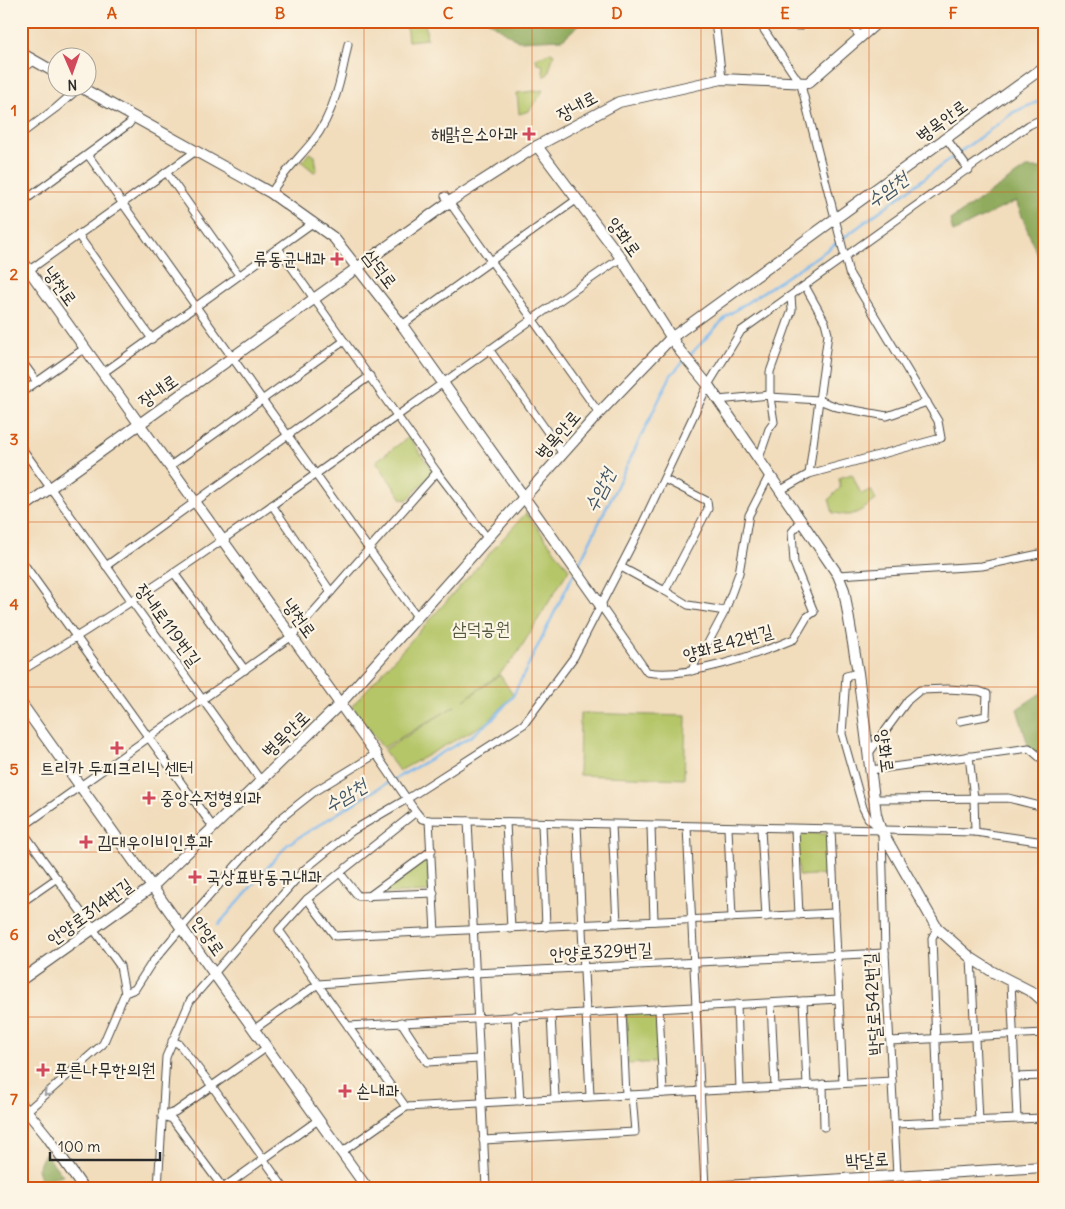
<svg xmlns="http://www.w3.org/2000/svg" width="1065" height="1209" font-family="Delius,'Poor Story',sans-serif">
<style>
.green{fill:#b5c669;stroke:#70784a}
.forest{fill:#90ab5d;stroke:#5e6b44}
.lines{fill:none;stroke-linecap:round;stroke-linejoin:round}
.stream{stroke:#7bbaef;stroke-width:2.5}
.street-casing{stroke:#494641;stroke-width:9}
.secondary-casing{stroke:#494641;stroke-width:12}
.street{stroke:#fff;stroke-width:7}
.secondary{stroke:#fff;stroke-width:10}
.oneway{stroke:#a0a0a0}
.grid{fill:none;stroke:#d5540f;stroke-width:1;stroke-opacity:0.55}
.poi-dot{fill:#d1495b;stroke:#fcf5e5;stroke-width:2}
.labels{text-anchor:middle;stroke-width:4.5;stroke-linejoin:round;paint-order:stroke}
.street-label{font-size:18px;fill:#2b2b2b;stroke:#fcf5e5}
.poi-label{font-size:18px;fill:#2b2b2b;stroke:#fcf5e5;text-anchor:start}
.park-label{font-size:18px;fill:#545a3e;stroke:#fcf5e5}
.water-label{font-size:19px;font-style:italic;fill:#435666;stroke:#fcf5e5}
.neatline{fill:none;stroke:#d5540f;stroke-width:2}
.grid-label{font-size:16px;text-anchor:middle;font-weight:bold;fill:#d5540f}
</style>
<rect width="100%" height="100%" fill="#fcf5e5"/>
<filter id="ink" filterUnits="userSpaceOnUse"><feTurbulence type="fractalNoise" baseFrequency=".02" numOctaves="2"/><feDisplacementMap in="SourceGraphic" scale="10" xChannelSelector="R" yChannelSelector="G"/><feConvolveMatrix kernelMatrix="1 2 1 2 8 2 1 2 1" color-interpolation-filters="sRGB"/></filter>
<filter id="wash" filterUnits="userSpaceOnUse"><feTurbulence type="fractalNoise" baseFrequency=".0096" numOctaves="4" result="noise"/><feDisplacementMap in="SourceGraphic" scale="20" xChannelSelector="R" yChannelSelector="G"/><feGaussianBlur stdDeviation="1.12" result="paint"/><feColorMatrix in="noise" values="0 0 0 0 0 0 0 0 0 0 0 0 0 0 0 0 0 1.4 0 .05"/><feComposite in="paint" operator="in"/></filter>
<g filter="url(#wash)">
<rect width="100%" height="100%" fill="#f1dcbb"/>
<g class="green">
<polygon points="425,21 427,39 408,41 406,22"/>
<polygon points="551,52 554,54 548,74 544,77 542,64 537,63 536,58"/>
<path d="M543,90C539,99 534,103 529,111L519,114L517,93Z"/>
<polygon points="309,153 315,156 317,170 314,172 302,162"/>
<polygon points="409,437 432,470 432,474 407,500 402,499 376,461"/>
<path d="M852,474L861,494L871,490L876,500C869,505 856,516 846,515C842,515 838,513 833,513L829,499L840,488L839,478Z"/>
<polygon points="526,513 569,569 517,654 498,675 464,700 500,675 513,695 488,722 399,771 384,750 455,706 383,748 352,706"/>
<polygon points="580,713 686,716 684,779 579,775"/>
<polygon points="796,833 828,834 830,874 799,876"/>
<polygon points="427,856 429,892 382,894 382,891"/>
<polygon points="626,1012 656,1013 659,1062 628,1064"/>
</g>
<g class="forest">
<polygon points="488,21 583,21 563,39 518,41"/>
<polygon points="1026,168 1044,168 1044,272 1016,201 953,232 950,220"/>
<polygon points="1044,691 1044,761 1029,748 1017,709"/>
<path d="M45,1153L63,1176L52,1177V1181H59L68,1188C53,1188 41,1186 37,1169Z"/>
</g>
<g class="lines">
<g class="stream">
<polyline points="688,357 728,315 827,250 1014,112 1044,99"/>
<polyline points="577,568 671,375 684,361"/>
<polyline points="218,925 288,844 382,786 470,737 494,718 513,696 574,573"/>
</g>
</g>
</g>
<g filter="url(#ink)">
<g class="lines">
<defs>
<g id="street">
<polyline points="715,21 722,79"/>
<polyline points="758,21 801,85 849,273 938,421 941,438 809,474 781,490"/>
<polyline points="849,21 860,37"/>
<polyline points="760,24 801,26 802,21"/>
<polyline points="21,70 34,61"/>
<polyline points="21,134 56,108 79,88"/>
<polyline points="946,138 969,170"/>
<polyline points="88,155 418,618"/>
<polyline points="166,172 239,275"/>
<path d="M271,193C283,173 298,159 312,142C334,115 342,76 348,44"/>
<polyline points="445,196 599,413"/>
<polyline points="21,203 129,124 134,117"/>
<polyline points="78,235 152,339"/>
<polyline points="278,248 437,472 488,539"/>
<polyline points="21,276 196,151"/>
<polyline points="805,286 825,322 828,334 809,474"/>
<polyline points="402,325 576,200"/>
<polyline points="489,349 563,454"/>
<polyline points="21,360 37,382"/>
<polyline points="103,373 314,222"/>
<polyline points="21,393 85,348"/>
<polyline points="770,395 770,372 792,310 791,296"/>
<polyline points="718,400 770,395 770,397 819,400 837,407 887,416 927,402"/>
<polyline points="21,447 261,781"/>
<polyline points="759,458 769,429 774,422 770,397"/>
<polyline points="170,466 344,341"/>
<polyline points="272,505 331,592"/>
<polyline points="21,560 213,827"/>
<polyline points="106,566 370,376"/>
<polyline points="621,567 665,591 708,509 707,501 664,479"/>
<polyline points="174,573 245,670"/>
<polyline points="838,575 982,566 1044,553"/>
<polyline points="665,591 688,605 725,611"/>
<path d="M601,606L647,672C688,679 756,655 794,639L807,617L814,612L794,563L792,532L802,520"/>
<path d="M21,671C229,546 420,394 621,258"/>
<polyline points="692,671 696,660 708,643 725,611 739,573 749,515 770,474"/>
<polyline points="858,673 846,676 842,734 863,808 868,818 880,828"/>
<polyline points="869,753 908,700 920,690 948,689 979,691 987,694 986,716 960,721"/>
<polyline points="969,756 974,798 975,832"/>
<polyline points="871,770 1029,748 1044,761"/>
<polyline points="875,799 1008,798 1044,807"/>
<polyline points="429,820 435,933"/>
<polyline points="468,821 486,1188"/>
<polyline points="506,822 511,929"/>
<polyline points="542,823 546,927"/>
<polyline points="577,824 590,1096"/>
<polyline points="612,825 617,923"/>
<polyline points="651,826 654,921"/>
<polyline points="687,827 705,1187"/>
<polyline points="21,828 292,636 437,472"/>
<polyline points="728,828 732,918"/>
<polyline points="21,829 120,966 125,993"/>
<polyline points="761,829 766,917"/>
<polyline points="795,829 799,915"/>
<polyline points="831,830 843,1083"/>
<polyline points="882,833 885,953 897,1175"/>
<polyline points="340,873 358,896 434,893"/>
<polyline points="368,897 432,850"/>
<polyline points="307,899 335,936 835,913"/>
<polyline points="21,903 57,878"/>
<polyline points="937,928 932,938 939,1122"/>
<polyline points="971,958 979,1121"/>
<polyline points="1011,982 1017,1119"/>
<polyline points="803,1001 807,1085"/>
<polyline points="771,1003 775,1087"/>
<polyline points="737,1004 740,1089"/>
<polyline points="659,1008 663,1093"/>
<polyline points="622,1011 626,1095"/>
<polyline points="551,1014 555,1098"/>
<polyline points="515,1015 520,1101"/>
<polyline points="401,1022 427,1062 479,1059"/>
<polyline points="348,1026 839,999"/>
<polyline points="253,1030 318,984 474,973 885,953"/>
<polyline points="890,1041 1044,1033"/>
<polyline points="266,1048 212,1086 284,1188"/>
<polyline points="1015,1077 1044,1076"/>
<polyline points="823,1084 824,1127"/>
<polyline points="406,1107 279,930 307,899 416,812"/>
<polyline points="28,1110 103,1044 125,993 135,989 151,964 182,927 245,855 280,819 315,791 376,754 416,812 422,819 429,820 975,832 1044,842"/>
<polyline points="162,1116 175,1112 212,1086 179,1044 172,1041"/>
<polyline points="162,1116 172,1119 223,1188"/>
<polyline points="895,1124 1044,1118"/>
<polyline points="483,1140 635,1132 632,1095"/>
<polyline points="342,1152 406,1107 892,1081"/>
<polyline points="925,1173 926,1188"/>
<polyline points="847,1177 848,1188"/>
<polyline points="158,1188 166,1057 190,1001 305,869 352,831 407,799 524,724 574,657 639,531 708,385 741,331 1029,125 1044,118"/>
<polyline points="223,1188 318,1120"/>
</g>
<g id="secondary">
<polyline points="21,53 58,74"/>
<polyline points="82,88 271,193 334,238 402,325 601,606"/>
<polyline points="537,146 621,258 680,351 708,385 838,575 844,590 858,673 876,814 880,828 937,928 971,958 993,972 1034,993 1044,1002"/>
<polyline points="21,259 376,754"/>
<polyline points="21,509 449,202 537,146 619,102 722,79 808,83 879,21"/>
<polyline points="21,703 367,1188"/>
<polyline points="21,980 152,887 340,704 599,413 671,338 1044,67"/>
<polyline points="21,1104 47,1136 83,1188"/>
<polyline points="692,1188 1044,1167"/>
</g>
</defs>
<use href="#street" class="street-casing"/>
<use href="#secondary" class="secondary-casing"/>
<use href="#street" class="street"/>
<use href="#secondary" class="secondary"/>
</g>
<defs><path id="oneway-chevron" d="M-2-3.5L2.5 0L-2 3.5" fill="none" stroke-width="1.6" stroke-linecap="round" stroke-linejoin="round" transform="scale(1.25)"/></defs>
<use class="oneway" href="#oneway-chevron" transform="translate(47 1093) rotate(139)"/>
</g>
<path class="grid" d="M196,21V1188M364,21V1188M532,21V1188M701,21V1188M869,21V1188M21,192H1044M21,357H1044M21,522H1044M21,687H1044M21,852H1044M21,1017H1044"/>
<g class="poi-dot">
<path d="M526.5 126.5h5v5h5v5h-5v5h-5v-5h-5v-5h5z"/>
<path d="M334.5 251.5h5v5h5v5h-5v5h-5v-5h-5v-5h5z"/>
<path d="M114.5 740.5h5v5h5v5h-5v5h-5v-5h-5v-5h5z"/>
<path d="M146.5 790.5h5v5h5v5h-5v5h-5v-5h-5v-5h5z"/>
<path d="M83.5 834.5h5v5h5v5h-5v5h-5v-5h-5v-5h5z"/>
<path d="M192.5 869.5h5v5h5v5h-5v5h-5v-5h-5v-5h5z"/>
<path d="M40.5 1062.5h5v5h5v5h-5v5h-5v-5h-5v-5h5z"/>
<path d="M342.5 1083.5h5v5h5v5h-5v5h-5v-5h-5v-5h5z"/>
</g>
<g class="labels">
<g class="street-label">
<text transform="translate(577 106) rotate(-29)" y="6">장내로</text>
<text transform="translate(942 121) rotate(-36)" y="6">병목안로</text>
<text transform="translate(624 237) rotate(54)" y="6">양화로</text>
<text transform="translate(380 269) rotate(53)" y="6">삼덕로</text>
<text transform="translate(60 286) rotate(54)" y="6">냉천로</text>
<text transform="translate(158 391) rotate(-35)" y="6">장내로</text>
<text transform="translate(558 435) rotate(-49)" y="6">병목안로</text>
<text transform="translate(299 618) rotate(54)" y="6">냉천로</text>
<text transform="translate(168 625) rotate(54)" y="6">장내로119번길</text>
<text transform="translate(728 643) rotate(-16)" y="6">양화로42번길</text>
<text transform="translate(286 734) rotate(-44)" y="6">병목안로</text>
<text transform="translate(885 751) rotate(82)" y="6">양화로</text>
<text transform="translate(90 912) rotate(-36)" y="6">안양로314번길</text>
<text transform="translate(208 936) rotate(55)" y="6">안양로</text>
<text transform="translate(601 952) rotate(-3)" y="6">안양로329번길</text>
<text transform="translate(873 1004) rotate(-93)" y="6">박달로542번길</text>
<text transform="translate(867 1160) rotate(-3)" y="6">박달로</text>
</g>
<g class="poi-label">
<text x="518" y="140" text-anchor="end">해맑은소아과</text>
<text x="326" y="265" text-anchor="end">류동균내과</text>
<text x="117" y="774" text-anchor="middle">트리카 두피크리닉 센터</text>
<text x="160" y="804">중앙수정형외과</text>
<text x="97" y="848">김대우이비인후과</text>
<text x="206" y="883">국상표박동규내과</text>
<text x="54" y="1076">푸른나무한의원</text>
<text x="356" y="1097">손내과</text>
</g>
<g class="park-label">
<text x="481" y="635">삼덕공원</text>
</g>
<g class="water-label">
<text transform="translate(887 189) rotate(-36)" y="7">수암천</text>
<text transform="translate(599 490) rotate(-64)" y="7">수암천</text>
<text transform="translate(345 795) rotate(-31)" y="7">수암천</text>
</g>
</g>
<rect width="1065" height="1209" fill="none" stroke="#fcf5e5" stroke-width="55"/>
<g transform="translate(72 72) rotate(178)"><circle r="24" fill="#fcf5e5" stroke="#a8a49b"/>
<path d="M0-4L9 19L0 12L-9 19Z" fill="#d1495b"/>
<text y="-8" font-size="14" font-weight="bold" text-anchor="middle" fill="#2b2b2b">N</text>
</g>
<path d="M50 1152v8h110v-8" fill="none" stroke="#2b2b2b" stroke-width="2.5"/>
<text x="58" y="1152" font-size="15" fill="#2b2b2b" stroke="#fcf5e5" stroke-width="4" paint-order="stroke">100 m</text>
<rect x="28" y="28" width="1010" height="1154" class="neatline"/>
<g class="grid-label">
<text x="112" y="19">A</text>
<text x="280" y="19">B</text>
<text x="448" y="19">C</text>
<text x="617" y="19">D</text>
<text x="785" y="19">E</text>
<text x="953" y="19">F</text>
<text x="14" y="116">1</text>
<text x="14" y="280">2</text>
<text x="14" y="445">3</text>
<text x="14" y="610">4</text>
<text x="14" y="775">5</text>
<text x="14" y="940">6</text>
<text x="14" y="1105">7</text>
</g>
</svg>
